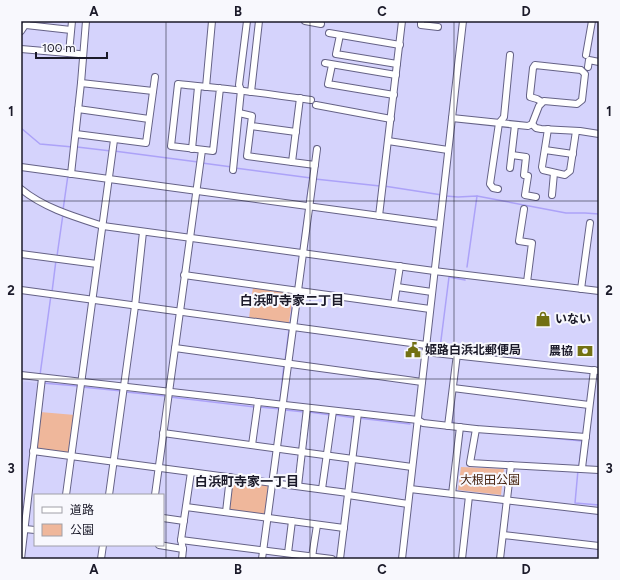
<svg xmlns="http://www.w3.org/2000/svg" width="620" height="580" font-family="Figtree,'Noto Sans JP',sans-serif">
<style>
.built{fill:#cdcafb}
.green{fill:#efb79b}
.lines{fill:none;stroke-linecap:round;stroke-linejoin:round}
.stream{stroke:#aca2f8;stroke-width:1.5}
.minor-casing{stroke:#656286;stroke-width:8}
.minor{stroke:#fff;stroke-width:6}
.grid{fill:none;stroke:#1b1a29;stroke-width:1;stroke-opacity:0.55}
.labels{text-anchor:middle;stroke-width:4;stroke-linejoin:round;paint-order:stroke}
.poi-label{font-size:12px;font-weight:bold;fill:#1b1a29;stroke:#f8f8fd;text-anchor:start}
.park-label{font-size:12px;fill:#452310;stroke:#f8f8fd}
.neighbourhood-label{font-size:13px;font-weight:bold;fill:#1b1a29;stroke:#f8f8fd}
.neatline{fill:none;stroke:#1b1a29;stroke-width:1.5}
.grid-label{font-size:13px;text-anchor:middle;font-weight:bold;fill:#1b1a29}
</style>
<rect width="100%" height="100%" fill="#d5d3fc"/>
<polygon class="built" points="21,381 37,383 21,532"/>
<g class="green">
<polygon points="253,287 293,293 289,323 249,318"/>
<polygon points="40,412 75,415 70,451 68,453 38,448 36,445"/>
<polygon points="461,467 504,469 501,495 458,490"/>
<polygon points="231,480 268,485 265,514 263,515 228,509"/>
</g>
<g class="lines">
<g class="stream">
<polyline points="21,128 40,144 73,147"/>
<polyline points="77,147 111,151"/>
<polyline points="114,151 198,162"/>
<polyline points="202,163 232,167"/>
<polyline points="235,168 311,178"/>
<polyline points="315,179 380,186"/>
<polyline points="384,186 442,195"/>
<polyline points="446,196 458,197 477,196 566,213 585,213 599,214"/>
<polyline points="307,198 310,178"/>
<polyline points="63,210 68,175"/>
<polyline points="300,252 305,216"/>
<polyline points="57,256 63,214"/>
<polyline points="467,267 477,196"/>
<polyline points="295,289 300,255"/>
<polyline points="52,292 56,260"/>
<polyline points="290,325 294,293"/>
<polyline points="440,348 449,277 465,280"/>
<polyline points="285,361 289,329"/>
<polyline points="40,375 51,295"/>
<polyline points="42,383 78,386"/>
<polyline points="456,385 458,366"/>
<polyline points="82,387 122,391"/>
<polyline points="126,392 166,396"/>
<polyline points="170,397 255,407"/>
<polyline points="280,402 284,364"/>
<polyline points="259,407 281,409"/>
<polyline points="285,410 305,412"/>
<polyline points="309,412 331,415"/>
<polyline points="335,415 355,418"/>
<polyline points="358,418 410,424"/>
<polyline points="454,424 452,421 455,393"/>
<polyline points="521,435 582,441 579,466"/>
<polyline points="31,444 37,398"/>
<polyline points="578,470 575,503 599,505"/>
</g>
<defs>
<g id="minor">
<polyline points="305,21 321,24"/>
<polyline points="421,21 421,25 438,27"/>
<polyline points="26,25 71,30"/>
<polyline points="21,31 27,22"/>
<polyline points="329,33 400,45"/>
<polyline points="340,35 336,54 397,64"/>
<polyline points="21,49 79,54"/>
<polyline points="69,53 72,21"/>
<polyline points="586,55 592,21"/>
<polyline points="325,63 396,75"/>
<polyline points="332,65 328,84 394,95"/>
<polyline points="588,67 589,60 599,62"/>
<polyline points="81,83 153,91"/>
<polyline points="206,87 212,21"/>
<path d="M220,88L213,151L171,146L178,84C194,86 211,87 227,89C255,92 283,96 311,100"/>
<polyline points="251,92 259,21"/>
<polyline points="300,98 292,162 315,165"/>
<polyline points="316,105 391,119"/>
<polyline points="78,109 149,119"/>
<polyline points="239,113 252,116 247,156 292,162"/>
<polyline points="452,118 528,126 532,124 539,106 544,101 577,104 582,100 585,74 581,70 535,65 533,68 530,95 530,97 537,99 542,102"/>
<polyline points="532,124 536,128 541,129 580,131 599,134"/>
<polyline points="251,126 296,132"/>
<polyline points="548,129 542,167 543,170 565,175 570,171 576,131"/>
<polyline points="76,134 146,143 155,77"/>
<polyline points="388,141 448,150"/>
<polyline points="192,149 198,87"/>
<polyline points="545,150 573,154"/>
<polyline points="512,155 526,157 524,175 528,176 525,195 536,197"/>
<polyline points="21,167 439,224"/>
<polyline points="510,168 515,125"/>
<polyline points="233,170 241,90 239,85 247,21"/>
<polyline points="71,174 81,83 86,21"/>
<path d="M21,189C44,208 75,217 103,226L434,271L599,291"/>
<polyline points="498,189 493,188 490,184 499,123 504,117 510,55"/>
<polyline points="552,195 554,173"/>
<polyline points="524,209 519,241 532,243 527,282"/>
<polyline points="379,216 402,21"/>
<polyline points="21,254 97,264"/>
<polyline points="184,275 430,309"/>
<polyline points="397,287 432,292"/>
<polyline points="581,289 590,223"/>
<polyline points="21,290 426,345"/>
<polyline points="394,304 400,266"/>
<polyline points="175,348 422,382"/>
<polyline points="425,352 599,371"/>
<polyline points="21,375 418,420 423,423 476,429 586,437"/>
<polyline points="453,388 589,405"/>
<polyline points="448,426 457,354"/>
<polyline points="476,429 470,463 599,470"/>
<polyline points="163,433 412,467"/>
<polyline points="252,445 258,402"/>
<polyline points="33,451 348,493"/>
<polyline points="582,468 594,370"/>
<polyline points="298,486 307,408"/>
<polyline points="322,489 333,411"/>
<polyline points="410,489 599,511"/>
<polyline points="452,494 460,427"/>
<polyline points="66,495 114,140"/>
<polyline points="109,495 135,306 143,232"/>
<polyline points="155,495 202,150"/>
<polyline points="348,495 408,504"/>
<polyline points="186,507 344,528"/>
<polyline points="226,512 230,477"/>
<polyline points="163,518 184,521"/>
<polyline points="25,529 35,530"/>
<polyline points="503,535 599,546"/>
<polyline points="181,540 332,559"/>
<polyline points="159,545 183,549"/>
<polyline points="288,553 292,521"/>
<polyline points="312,557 317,525"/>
<polyline points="21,559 42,378"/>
<polyline points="101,559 103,545"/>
<polyline points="182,559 183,549 181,540 191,472"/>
<polyline points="262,559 317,149"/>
<polyline points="340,559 358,413"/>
<polyline points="402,559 463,21"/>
<polyline points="462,559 469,496"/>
<polyline points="500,559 511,465"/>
</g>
</defs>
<use href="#minor" class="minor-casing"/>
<use href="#minor" class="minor"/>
</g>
<path class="grid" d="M166,21V559M310,21V559M454,21V559M21,201H599M21,379H599"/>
<defs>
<symbol id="shop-bare" viewBox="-9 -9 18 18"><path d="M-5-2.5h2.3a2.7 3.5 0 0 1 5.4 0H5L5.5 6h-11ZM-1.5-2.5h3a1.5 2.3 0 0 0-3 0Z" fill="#727013" stroke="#f8f8fd" stroke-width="2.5" paint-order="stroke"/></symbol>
<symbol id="civic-bare" viewBox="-9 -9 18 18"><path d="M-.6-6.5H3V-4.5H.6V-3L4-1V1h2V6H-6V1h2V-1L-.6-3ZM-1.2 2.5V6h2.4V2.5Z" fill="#727013" stroke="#f8f8fd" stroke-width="2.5" paint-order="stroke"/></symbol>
<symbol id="bank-bare" viewBox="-9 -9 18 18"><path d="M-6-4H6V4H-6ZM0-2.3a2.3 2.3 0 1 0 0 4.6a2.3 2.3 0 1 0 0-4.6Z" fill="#727013" stroke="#f8f8fd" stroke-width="2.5" paint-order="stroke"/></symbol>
</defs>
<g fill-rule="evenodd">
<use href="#shop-bare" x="532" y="308" width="22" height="22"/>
<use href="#civic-bare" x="402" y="339" width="22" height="22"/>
<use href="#bank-bare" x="574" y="340" width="22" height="22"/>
</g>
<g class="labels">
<g class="poi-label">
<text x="555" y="323">いない</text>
<text x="425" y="354">姫路白浜北郵便局</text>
<text x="573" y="355" text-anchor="end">農協</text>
</g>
<g class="park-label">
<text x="490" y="484">大根田公園</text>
</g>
<g class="neighbourhood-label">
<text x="292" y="305">白浜町寺家二丁目</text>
<text x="247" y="486">白浜町寺家一丁目</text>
</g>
</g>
<rect width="620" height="580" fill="none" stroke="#f8f8fd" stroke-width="44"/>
<rect x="34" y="494" width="130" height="52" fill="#f8f8fd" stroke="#a09fa8"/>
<rect x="42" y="507" width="20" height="6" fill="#ffffff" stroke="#a09fa8"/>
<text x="70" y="514" font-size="12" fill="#1b1a29">道路</text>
<rect x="42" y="524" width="20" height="12" fill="#efb79b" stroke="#a09fa8"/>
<text x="70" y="534" font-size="12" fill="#1b1a29">公園</text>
<path d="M36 52v6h71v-6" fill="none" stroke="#1b1a29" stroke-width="2"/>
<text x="42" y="52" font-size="12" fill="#1b1a29" stroke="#f8f8fd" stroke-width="3" paint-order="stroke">100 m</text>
<rect x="22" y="22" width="576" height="536" class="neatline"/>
<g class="grid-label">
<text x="94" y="16">A</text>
<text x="238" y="16">B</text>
<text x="382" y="16">C</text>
<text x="526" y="16">D</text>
<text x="11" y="116">1</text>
<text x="609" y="116">1</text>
<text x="11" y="295">2</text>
<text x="609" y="295">2</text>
<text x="11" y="473">3</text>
<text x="609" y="473">3</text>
<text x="94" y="574">A</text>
<text x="238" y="574">B</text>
<text x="382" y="574">C</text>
<text x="526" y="574">D</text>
</g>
</svg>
